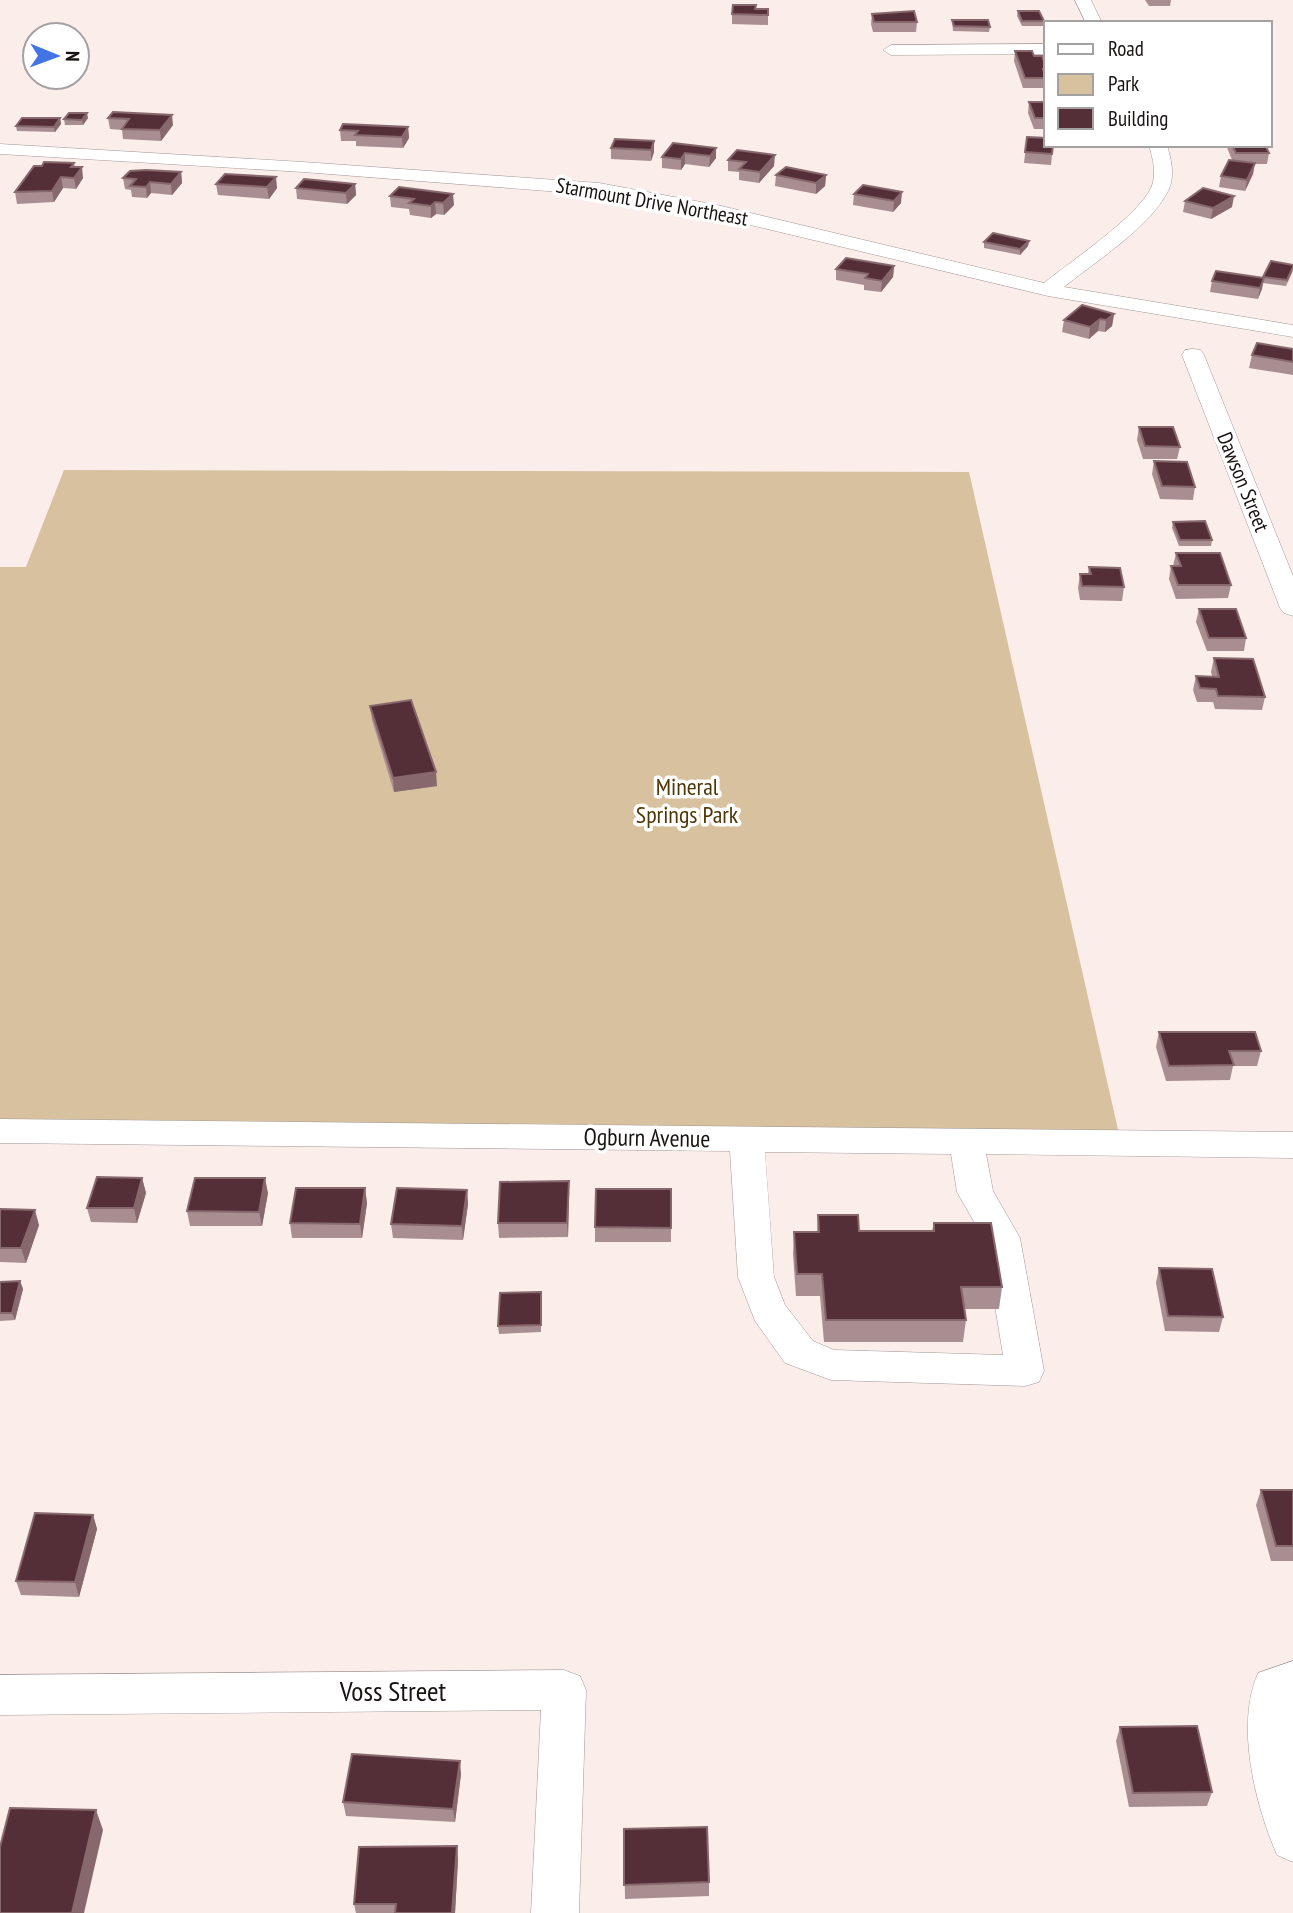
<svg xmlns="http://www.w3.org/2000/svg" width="1293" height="1913" font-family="'PT Sans Narrow',sans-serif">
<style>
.green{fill:#d7c19e}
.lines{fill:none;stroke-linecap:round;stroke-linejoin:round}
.minor-casing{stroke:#a39795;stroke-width:1}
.minor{fill:#fff;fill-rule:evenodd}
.wall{fill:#a88e91}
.shaded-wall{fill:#86686d}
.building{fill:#552f38;stroke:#86686d;stroke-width:2}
.labels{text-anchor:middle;stroke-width:7;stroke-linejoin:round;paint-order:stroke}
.far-street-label{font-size:21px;fill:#181413;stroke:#fff}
.park-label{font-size:24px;fill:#4f3706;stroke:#fff}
.street-label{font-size:24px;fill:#181413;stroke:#fff}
.near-street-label{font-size:28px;fill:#181413;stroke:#fff}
</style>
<rect width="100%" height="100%" fill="#faedea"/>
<polygon class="green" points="64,470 969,472 1119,1134 0,1124 0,567 26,567"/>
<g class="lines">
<defs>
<g id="minor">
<polygon points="1075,0 1091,0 1102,23 1086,23"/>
<polygon points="1046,44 1046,54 891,55 883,50 891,45"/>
<path d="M0,144L303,162L599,183L717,205L1044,283C1071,261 1136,218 1151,188C1157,175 1153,159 1149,145H1167C1171,159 1175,175 1169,189C1152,226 1096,261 1064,287L1293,325V337L1048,296L717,217L599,195L303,172L0,154Z"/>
<polygon points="1193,349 1201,350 1204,355 1293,576 1293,616 1284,613 1280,608 1182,355 1185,350"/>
<path d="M0,1119L1293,1132V1158L986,1154L993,1191L1020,1238L1044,1371L1039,1382L1025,1386L831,1380L785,1363L755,1321L738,1277L730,1151L0,1143ZM765,1152L951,1154L957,1192L984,1239L1003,1355L834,1350L813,1341L785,1305L774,1277Z"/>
<path d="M1293,1661V1862L1277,1855C1255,1804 1235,1725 1258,1673Z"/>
<polygon points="564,1670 580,1676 586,1690 579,1913 531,1913 541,1710 0,1715 0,1675"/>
</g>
</defs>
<use href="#minor" class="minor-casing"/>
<use href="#minor" class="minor"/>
</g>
<g class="wall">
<polygon points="1145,0 1171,0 1170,6 1149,6"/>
<polygon points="755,9 768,9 768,25 732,24 732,14"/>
<polygon points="1018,11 1044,21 1043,26 1022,26 1017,16"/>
<polygon points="872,14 917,22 916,32 873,32 871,24"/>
<polygon points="952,20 990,27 989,32 953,31"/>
<polygon points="1015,51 1034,56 1046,67 1045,88 1023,88 1014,61"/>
<polygon points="1029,102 1046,102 1046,129 1034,129 1028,113"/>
<polygon points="113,112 173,125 161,141 123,139 122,130 110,129 108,118"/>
<polygon points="60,118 61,124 55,132 17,131 16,126"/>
<polygon points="88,118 83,125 65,125 64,119"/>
<polygon points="408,127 409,138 403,148 356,146 356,141 341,141 340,130"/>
<polygon points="1027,137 1053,145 1051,165 1024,163"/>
<polygon points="654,141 654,152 651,161 611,159 611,148"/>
<polygon points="1226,145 1265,145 1269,153 1267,164 1254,164 1253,174 1245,191 1219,187 1221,176 1232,160"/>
<polygon points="716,148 716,158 709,167 685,164 681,170 662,168 662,157"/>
<polygon points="728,160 774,166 759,183 739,180 739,172 728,171"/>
<polygon points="74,163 75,167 83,178 76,189 63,188 54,202 17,204 15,192 42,166"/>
<polygon points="181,172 182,183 172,195 151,193 147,198 132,197 131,190 125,189 123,178"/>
<polygon points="776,175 826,175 825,186 816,194 775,186"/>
<polygon points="216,184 277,188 269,199 218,195"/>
<polygon points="355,184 356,195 347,204 297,199 296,188"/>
<polygon points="863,185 901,203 893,212 853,205 854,194"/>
<polygon points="390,196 454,205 444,215 436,214 431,218 410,215 409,209 391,207"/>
<polygon points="1185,201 1232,207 1211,219 1183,212"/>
<polygon points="1029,241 1028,246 1020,255 984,248 984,242"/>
<polygon points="894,266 893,277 881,292 864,290 864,285 836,280 836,269"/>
<polygon points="1293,271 1286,286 1263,283 1258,299 1210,292 1212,281 1263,277"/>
<polygon points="1114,314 1112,326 1105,332 1098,331 1089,339 1062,332 1064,320"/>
<polygon points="1293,349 1293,375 1249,368 1252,355"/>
<polygon points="1139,427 1180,447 1177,459 1143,459 1137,440"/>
<polygon points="1154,461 1195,487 1193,500 1160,499 1152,474"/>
<polygon points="1173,522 1212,540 1211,546 1179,546 1172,528"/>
<polygon points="1176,553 1231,585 1228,598 1176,599 1169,579 1171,566 1173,566"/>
<polygon points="1089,567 1124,587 1122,601 1080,600 1078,588 1080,574 1088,574"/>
<polygon points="1199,609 1246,638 1244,651 1207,651 1196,622"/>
<polygon points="1214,658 1265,697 1262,710 1215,709 1213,702 1197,702 1193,690 1196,676 1212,676 1211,672"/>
<polygon points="370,706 437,786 394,792 372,720"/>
<polygon points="1159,1032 1261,1051 1257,1066 1233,1066 1230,1080 1166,1081 1156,1047"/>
<polygon points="142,1178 146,1193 137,1223 91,1222 87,1208"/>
<polygon points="365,1188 367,1203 362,1238 292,1238 290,1223"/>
<polygon points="671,1189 671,1242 595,1242 595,1227"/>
<polygon points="467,1190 468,1204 463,1240 393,1238 391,1224"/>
<polygon points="268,1193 262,1226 190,1226 187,1211"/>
<polygon points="569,1196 568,1237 499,1238 498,1223"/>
<polygon points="0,1209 39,1225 26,1263 0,1262"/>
<polygon points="818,1215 859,1231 932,1231 934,1223 1002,1287 999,1309 965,1309 966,1320 963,1342 824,1342 820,1296 796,1296 793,1254 794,1232 817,1232"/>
<polygon points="1159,1268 1223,1317 1219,1332 1165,1331 1156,1283"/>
<polygon points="20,1281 23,1289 15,1320 0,1321 0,1282"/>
<polygon points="541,1292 541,1332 499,1334 498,1326"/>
<polygon points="1261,1490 1293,1490 1293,1561 1271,1561 1256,1505"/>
<polygon points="93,1515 97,1529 79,1597 21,1595 16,1581"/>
<polygon points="1120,1727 1212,1792 1207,1806 1129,1807 1116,1741"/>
<polygon points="461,1774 455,1822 346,1816 343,1802"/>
<polygon points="624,1829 709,1882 709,1896 625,1899"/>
<polygon points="457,1846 458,1860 455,1913 356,1913 354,1904"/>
</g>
<g class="shaded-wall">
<polygon points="87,113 88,118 83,125 82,120"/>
<polygon points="172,115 173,125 161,141 160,130"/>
<polygon points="60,118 61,124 55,132 54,127"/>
<polygon points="408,127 409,138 403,148 402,137"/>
<polygon points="654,141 654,152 651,161 651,150"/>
<polygon points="716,148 716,158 709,167 710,156"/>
<polygon points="685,153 685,164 681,170 681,159"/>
<polygon points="775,155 774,166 759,183 760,172"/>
<polygon points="1255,163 1253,174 1245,191 1247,180"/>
<polygon points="82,167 83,178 76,189 74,178"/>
<polygon points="181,172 182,183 172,195 171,184"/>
<polygon points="826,175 825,186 816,194 816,183"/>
<polygon points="61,177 63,188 54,202 52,191"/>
<polygon points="276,177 277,188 269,199 267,187"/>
<polygon points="150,182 151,193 147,198 146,187"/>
<polygon points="355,184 356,195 347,204 346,193"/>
<polygon points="902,192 901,203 893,212 894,201"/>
<polygon points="453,194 454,205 444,215 443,203"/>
<polygon points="1234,196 1232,207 1211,219 1213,208"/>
<polygon points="435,202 436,214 431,218 431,206"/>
<polygon points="1029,241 1028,246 1020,255 1020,249"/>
<polygon points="894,266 893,277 881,292 882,281"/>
<polygon points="1264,278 1262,289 1258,299 1260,288"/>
<polygon points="1114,314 1112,326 1105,332 1106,320"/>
<polygon points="1100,319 1098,331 1089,339 1090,327"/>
<polygon points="436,772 437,786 394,792 393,778"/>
<polygon points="142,1178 146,1193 137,1223 134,1208"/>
<polygon points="265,1178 268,1193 262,1226 259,1212"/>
<polygon points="569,1181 569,1196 568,1237 567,1223"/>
<polygon points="365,1188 367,1203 362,1238 360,1224"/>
<polygon points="467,1190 468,1204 463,1240 462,1226"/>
<polygon points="35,1210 39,1225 26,1263 21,1248"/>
<polygon points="20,1281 23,1289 15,1320 12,1313"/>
<polygon points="93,1515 97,1529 79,1597 75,1582"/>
<polygon points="460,1761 461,1774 455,1822 453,1809"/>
<polygon points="96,1810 103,1830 84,1913 72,1913"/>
<polygon points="457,1846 458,1860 455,1913 452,1913"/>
</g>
<g class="building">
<polygon points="733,5 756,5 755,9 768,9 768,15 732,14"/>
<polygon points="914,11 917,22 874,22 872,14"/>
<polygon points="1018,11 1039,11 1044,21 1022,21"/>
<polygon points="952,20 988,20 990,27 954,26"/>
<polygon points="1015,51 1032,51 1034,56 1042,56 1046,67 1046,69 1043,69 1046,78 1025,78"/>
<polygon points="1029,102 1046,102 1046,118 1035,118"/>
<polygon points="113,112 172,115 160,130 122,129 129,119 108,118"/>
<polygon points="69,113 87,113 82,120 64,119"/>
<polygon points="22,118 60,118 54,127 16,126"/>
<polygon points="343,124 408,127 402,137 355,135 358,131 340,130"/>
<polygon points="1027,137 1046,138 1046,145 1053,145 1052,154 1025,152"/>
<polygon points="615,139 654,141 651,150 611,148"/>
<polygon points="673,143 716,148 710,156 685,153 681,159 662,157"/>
<polygon points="1232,145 1265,145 1269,153 1236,153"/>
<polygon points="737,150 775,155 760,172 739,169 746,162 728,160"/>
<polygon points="1229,160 1255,163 1247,180 1221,176"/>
<polygon points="44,162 74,163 71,167 82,167 74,178 61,177 52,191 15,192 34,166 42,166"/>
<polygon points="786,167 826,175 816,183 776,175"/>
<polygon points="146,170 181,172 171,184 150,182 146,187 130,186 136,179 123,178 130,171"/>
<polygon points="225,174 276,177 267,187 216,184"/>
<polygon points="304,179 355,184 346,193 296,188"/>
<polygon points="863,185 902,192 894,201 854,194"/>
<polygon points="399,187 453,194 443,203 435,202 431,206 409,203 414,199 390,196"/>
<polygon points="1203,188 1234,196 1213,208 1185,201"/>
<polygon points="993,233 1029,241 1020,249 984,242"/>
<polygon points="846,258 894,266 882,281 865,278 868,274 836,269"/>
<polygon points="1271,261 1293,265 1293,267 1287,280 1263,277"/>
<polygon points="1216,271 1264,278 1260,288 1212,281"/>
<polygon points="1082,305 1114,314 1106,320 1100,319 1090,327 1064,320"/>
<polygon points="1257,343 1293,349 1293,362 1252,355"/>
<polygon points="1139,427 1173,427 1180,447 1145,446"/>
<polygon points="1154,461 1187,462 1195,487 1162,486"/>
<polygon points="1205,521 1212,540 1180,540 1173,522"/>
<polygon points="1176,553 1220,553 1231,585 1178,585 1171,566 1181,566"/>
<polygon points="1089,567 1120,568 1124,587 1082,586 1080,574 1091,574"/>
<polygon points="1199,609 1236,609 1246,638 1209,638"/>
<polygon points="1214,658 1253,659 1265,697 1218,696 1216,689 1200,688 1196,676 1219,677"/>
<polygon points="411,700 436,772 393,778 370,706"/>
<polygon points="1159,1032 1255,1032 1261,1051 1229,1051 1234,1065 1169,1066"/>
<polygon points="97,1177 142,1178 134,1208 87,1208"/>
<polygon points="195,1178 265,1178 259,1212 187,1211"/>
<polygon points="569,1181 567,1223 498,1223 500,1182"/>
<polygon points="296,1188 365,1188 360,1224 290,1223"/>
<polygon points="397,1188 467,1190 462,1226 391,1224"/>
<polygon points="596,1189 671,1189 671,1228 595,1227"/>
<polygon points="0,1209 35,1210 21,1248 0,1248"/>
<polygon points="818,1215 858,1215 859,1231 934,1231 934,1223 991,1223 1002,1287 961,1287 966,1320 826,1320 822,1274 797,1274 794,1232 819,1232"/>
<polygon points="1159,1268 1212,1269 1223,1317 1168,1316"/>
<polygon points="20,1281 12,1313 0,1313 0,1282"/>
<polygon points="541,1292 541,1325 498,1326 500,1293"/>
<polygon points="1261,1490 1293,1490 1293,1546 1276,1546"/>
<polygon points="35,1513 93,1515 75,1582 16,1581"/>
<polygon points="1197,1726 1212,1792 1133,1793 1120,1727"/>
<polygon points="352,1754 460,1761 453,1809 343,1802"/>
<polygon points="10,1808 96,1810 72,1913 0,1913 0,1847"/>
<polygon points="707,1827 709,1882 624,1885 624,1829"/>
<polygon points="457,1846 452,1913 395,1913 396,1904 354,1904 359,1847"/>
</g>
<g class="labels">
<g class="far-street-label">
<text transform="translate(652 202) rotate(10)" y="7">Starmount Drive Northeast</text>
<text transform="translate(1243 482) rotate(68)" y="7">Dawson Street</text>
</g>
<g class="park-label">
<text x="687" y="795">Mineral<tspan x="687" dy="28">Springs Park</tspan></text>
</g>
<g class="street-label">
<text transform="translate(647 1138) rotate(1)" y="8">Ogburn Avenue</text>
</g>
<g class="near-street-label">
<text x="393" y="1701">Voss Street</text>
</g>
</g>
<rect x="1044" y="21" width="228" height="126" fill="#ffffff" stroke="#a3a1a1" stroke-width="2"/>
<rect x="1058" y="44" width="35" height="10" fill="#ffffff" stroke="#a3a1a1" stroke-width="2"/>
<text x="1108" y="56" font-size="21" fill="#181413">Road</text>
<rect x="1058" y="74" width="35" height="21" fill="#d7c19e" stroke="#a3a1a1" stroke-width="2"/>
<text x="1108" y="91" font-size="21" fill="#181413">Park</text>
<rect x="1058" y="108" width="35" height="21" fill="#552f38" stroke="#a3a1a1" stroke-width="2"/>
<text x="1108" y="126" font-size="21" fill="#181413">Building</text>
<g transform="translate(56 56) rotate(91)"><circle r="33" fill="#ffffff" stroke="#a3a1a1" stroke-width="2"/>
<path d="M0-5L12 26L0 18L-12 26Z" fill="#4274e5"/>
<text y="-10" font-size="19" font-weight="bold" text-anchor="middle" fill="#181413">N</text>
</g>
</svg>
